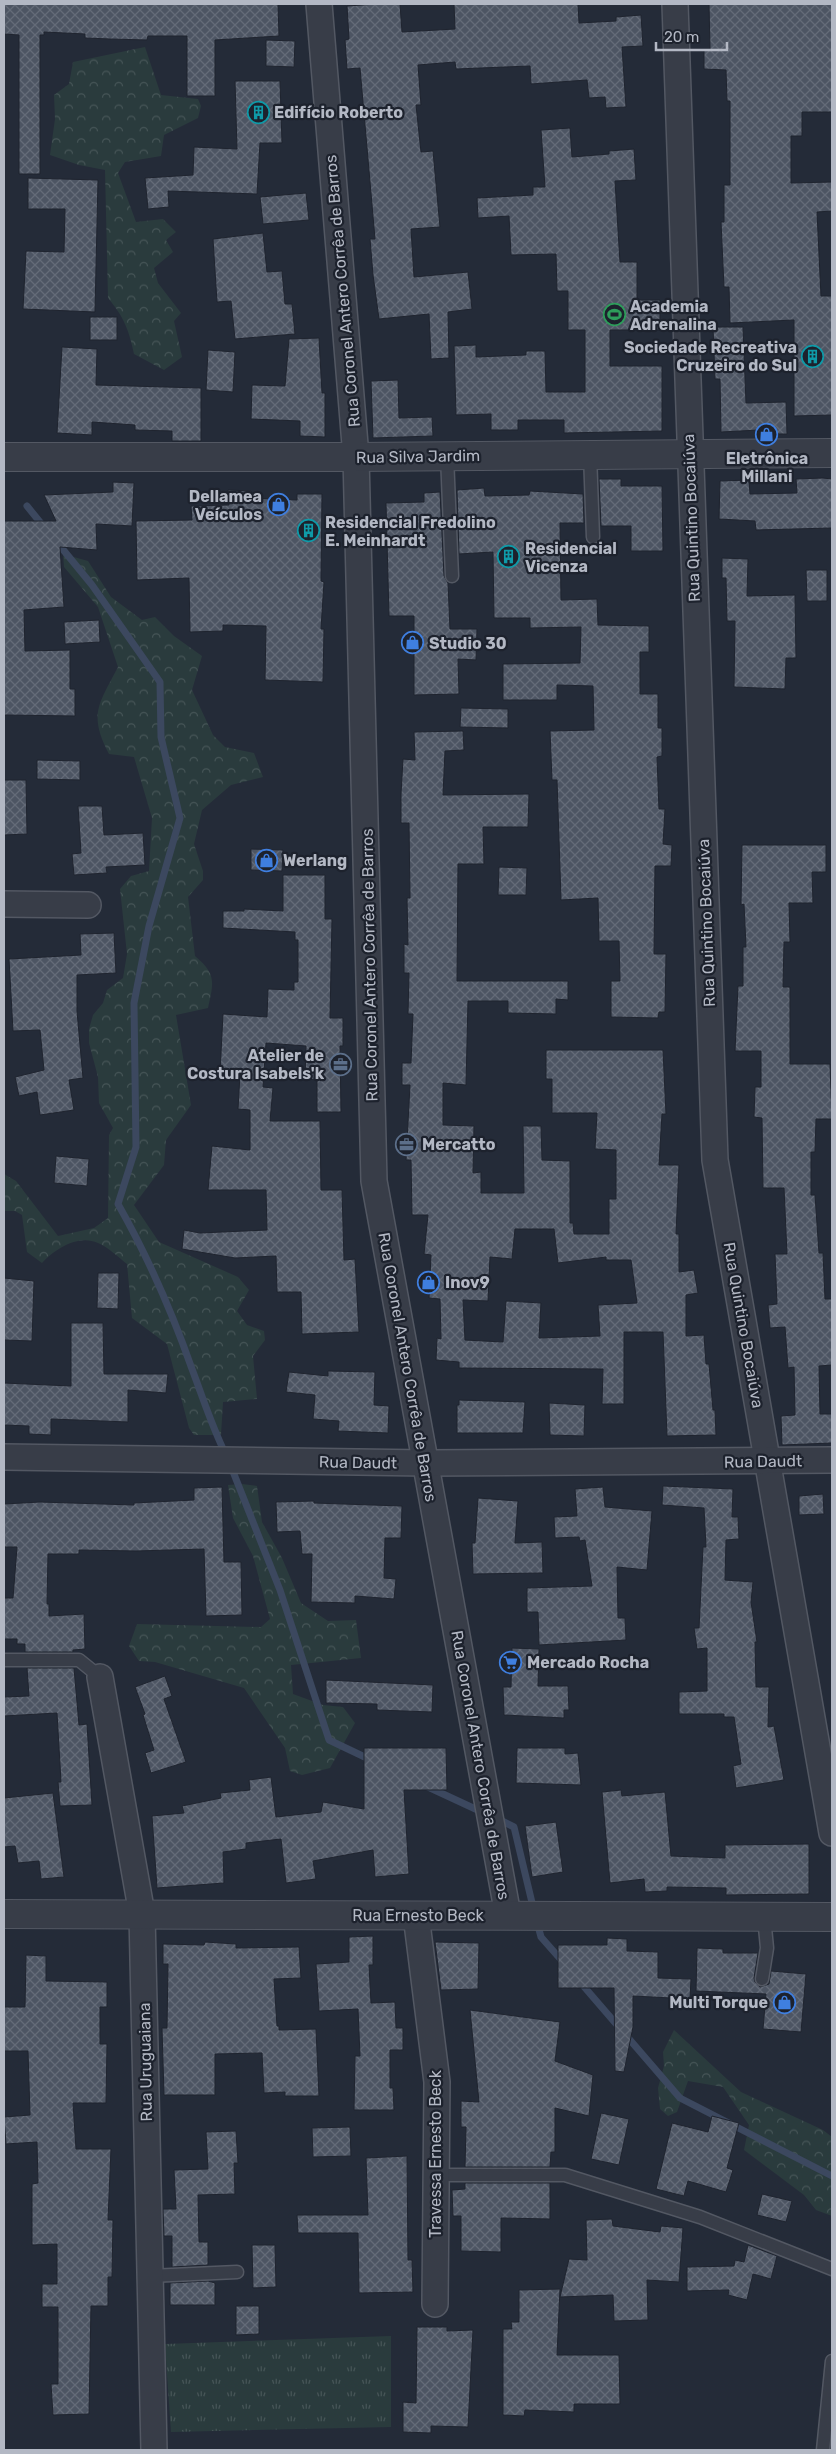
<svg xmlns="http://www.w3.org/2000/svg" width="836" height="2454" font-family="Rubik,sans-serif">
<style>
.grass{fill:url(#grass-tufts)}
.forest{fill:url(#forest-crowns)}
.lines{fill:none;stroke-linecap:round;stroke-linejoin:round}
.stream{stroke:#3c485f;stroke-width:7}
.building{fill:url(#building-cross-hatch);stroke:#1f242f;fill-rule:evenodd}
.service-casing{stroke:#535863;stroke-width:15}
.minor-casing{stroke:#535863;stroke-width:28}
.tertiary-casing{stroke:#535863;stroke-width:30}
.service{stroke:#383d48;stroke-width:12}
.minor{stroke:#383d48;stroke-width:25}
.tertiary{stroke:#383d48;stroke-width:28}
.labels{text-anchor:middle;stroke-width:4.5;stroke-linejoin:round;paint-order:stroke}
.poi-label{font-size:16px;font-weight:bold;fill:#b3b8c4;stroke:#1d222d;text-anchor:start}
.street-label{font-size:16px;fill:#b3b8c4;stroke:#1d222d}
</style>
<defs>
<pattern id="grass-tufts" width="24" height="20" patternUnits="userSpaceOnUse" patternTransform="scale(1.25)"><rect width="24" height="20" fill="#2a3b3d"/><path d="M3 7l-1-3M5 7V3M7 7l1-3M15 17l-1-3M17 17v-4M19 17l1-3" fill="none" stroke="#465557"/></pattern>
<pattern id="forest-crowns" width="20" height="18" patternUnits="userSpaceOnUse" patternTransform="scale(1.25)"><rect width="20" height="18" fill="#2a3b3d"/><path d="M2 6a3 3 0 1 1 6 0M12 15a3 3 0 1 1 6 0" fill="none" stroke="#465557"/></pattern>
<pattern id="building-cross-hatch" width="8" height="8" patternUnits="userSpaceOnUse" patternTransform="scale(1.25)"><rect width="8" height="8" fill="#4d5563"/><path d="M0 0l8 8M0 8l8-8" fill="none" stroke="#646b78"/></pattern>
</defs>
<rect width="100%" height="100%" fill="#242b38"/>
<polygon class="grass" points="391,2336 391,2427 171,2432 165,2344"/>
<g class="forest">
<path d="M145,47L161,95L198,99L201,106L198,118L164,135L161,156L125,162L118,173L136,222L163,219L176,232L166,240L173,252L154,268L158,283L181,313L174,321L182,357L164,370L134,354C129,330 124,317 108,298L105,170L79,165L50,155L55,119L54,95L69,84L73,62Z"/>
<path d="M63,554L88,561L111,597L142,620L155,617L174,636L202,656L192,690L213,735L225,747L254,753L263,777L231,785L202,810L194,844L203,871V880L188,897L195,956C216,974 214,981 208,1008L176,1015L191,1105L166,1140L164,1165L134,1205L159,1242L238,1277L249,1290L237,1311L247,1325L264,1331L265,1340L253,1356L257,1399L223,1402L221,1435H194L189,1428L167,1344L132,1318L127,1264C118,1257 108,1247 98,1243C78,1234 55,1249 42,1263L27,1252L22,1215L15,1211H4V1174L16,1181L58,1236L94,1228L108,1218L109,1135L113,1128L99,1103L98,1077L89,1043V1029L93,1015L103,1003L107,990L123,978L127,954L120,889L131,876L149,871L152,818L134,757L109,754C88,714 99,704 118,667L98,607L64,567Z"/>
<polygon points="242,1484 257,1486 262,1522 282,1558 301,1603 328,1621 356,1620 361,1658 291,1665 293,1694 323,1705 343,1707 355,1723 330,1768 302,1775 290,1771 285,1748 244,1688 155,1662 139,1661 129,1646 137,1624 261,1627 270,1619 253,1556 233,1518 228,1485"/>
<polygon points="674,2030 741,2092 823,2130 832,2137 832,2216 816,2210 804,2195 744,2150 749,2125 723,2087 688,2081 677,2112 668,2116 660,2109 658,2088 664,2066 663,2052"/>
</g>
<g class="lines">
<g class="stream">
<polyline points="27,506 44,527"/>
<path d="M56,541L92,585L160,682L161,737L180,818L149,926L134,1003L136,1147L118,1204C148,1257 172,1312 192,1369C203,1398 212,1427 226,1455"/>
<polyline points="230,1464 280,1590 329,1740 371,1760"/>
<polyline points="428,1787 484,1813"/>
<polyline points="496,1818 514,1827 534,1911"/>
<polyline points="537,1922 541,1937 563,1962"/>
<polyline points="580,1982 680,2098 832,2176"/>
</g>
</g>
<g class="building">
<polygon points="4,4 278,4 279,36 215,40 215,96 187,96 187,36 148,36 147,40 110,39 85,38 85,34 44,32 44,35 40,35 40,174 19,174 19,35 4,34"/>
<polygon points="377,4 400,4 402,32 455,29 454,4 578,4 579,23 616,21 616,17 641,15 643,46 622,47 626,107 606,108 605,97 589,98 587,80 531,84 530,66 456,69 455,62 418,65 421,105 416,105 421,152 433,151 440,227 411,229 414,277 468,272 472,309 448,312 449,358 431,359 429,314 379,319 373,275 370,239 375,239 360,68 347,69 345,40 349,39 347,6"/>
<polygon points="709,4 832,4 832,112 802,112 802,136 791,136 791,183 832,182 832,211 817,212 821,296 832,296 832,415 794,416 794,320 730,323 729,287 724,287 721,222 724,222 724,185 730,185 730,101 727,101 726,70 704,69 704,50 710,50"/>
<polygon points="266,40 295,41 294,67 266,66"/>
<polygon points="235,81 280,81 282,143 260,143 257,194 168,191 169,207 148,209 145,178 193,175 194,147 237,149"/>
<polygon points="570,128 572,157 609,154 609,151 634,149 636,180 615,181 620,262 637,262 637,300 660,300 660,330 610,330 610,366 662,366 662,431 564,433 564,420 518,420 518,430 491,430 491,414 456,415 454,346 476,345 476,357 526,355 526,351 545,351 546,392 585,392 585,330 568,330 568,291 557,291 556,254 511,255 509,216 478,218 477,198 533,195 533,187 545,187 541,130"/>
<polygon points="28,178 98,180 95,312 23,309 26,251 64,252 65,209 28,209"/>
<polygon points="306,193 309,220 263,224 260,197"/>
<polygon points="263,233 267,272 282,271 285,304 292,304 295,334 235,339 231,301 217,302 213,239"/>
<rect x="90" y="317" width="27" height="23"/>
<polygon points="713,327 743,327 746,403 786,402 787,434 759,434 759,430 721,432 720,379 715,379"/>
<polygon points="319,338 322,393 325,393 325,437 300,436 300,421 251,419 252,385 285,386 289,339"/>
<polygon points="62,347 97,349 96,385 201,388 201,441 172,441 172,431 135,430 135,425 92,422 92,435 57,433"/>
<polygon points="208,350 235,352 233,392 206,390"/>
<polygon points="398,380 399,418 432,417 433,436 373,438 371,381"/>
<polygon points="823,478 832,479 832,528 756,530 755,521 719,519 720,481 749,480 750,494 797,493 796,479"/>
<polygon points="599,479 621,479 621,486 662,486 663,551 631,551 631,526 601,526"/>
<polygon points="113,482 134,483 132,526 96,524 97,550 60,547 64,607 24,610 25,651 70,650 70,689 75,689 75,716 4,715 4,521 56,521 44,495 113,492"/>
<polygon points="484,488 485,496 529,495 530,491 583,494 584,523 560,523 561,600 597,599 598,625 649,626 649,652 640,652 640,694 658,694 658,728 662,728 662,756 657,757 659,809 665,809 663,844 672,845 671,866 655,866 654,954 666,954 665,1012 659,1012 658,1018 611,1017 611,981 620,981 619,941 599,941 598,898 561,900 557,780 552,780 550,731 594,730 593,686 557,685 557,700 503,700 503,664 580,663 581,627 530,628 530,618 494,618 493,552 459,554 457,490"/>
<polygon points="228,490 251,491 251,498 297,500 297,494 322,494 321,581 324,582 321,629 324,629 323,682 265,680 266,626 223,625 223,631 190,632 189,578 137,580 136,521 192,520 191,506 229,505"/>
<polygon points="440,492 444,576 448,583 450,629 477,629 476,660 458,659 459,694 414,695 414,616 389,616 386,503 424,502 424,493"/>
<polygon points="722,558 748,559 747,596 795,595 796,658 786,658 785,689 734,687 735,621 727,621 726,578 722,578"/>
<polygon points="806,570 827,570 827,601 807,601"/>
<polygon points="99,620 100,642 65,644 64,622"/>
<polygon points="461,708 508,709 508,728 460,727"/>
<path d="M463,731L464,750L445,751L443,795L529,794L528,827H483L484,864H458L457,981H568V1000L556,999V1014L508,1013V1001H468L466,1085L443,1083V1125L474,1126L473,1173L481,1172V1193H524L523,1126H541L542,1160L570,1161V1223H573L574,1234H609V1199H616V1150L595,1149L597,1113H552V1079H546V1050H663L666,1114H662L659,1165H679L676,1234H679V1272L694,1270L698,1293L686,1295V1336L704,1335L706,1364H709L713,1410H715L716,1435L667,1436L663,1332H624V1404H602L603,1369L459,1368V1362L436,1360L437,1338L441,1339L440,1299L429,1298L431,1255L424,1254L428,1215H412L411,1160H406L410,1085H402V1063H411L413,1014H408L409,973H404V944L408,945L407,898H410L409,823H401V794L403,759L415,760L414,732ZM515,1229H554L558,1263L606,1257V1260H631L637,1303L598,1305L600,1336L539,1338L541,1303L506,1301L503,1342L465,1340L463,1300L488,1301L490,1257L512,1259Z"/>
<polygon points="37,760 80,761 80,780 37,779"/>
<polygon points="4,780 26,780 27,834 4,835"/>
<polygon points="78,806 102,806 104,835 143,833 145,865 106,867 107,873 74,875 72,854 81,853"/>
<polygon points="742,845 826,845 826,872 812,872 813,903 789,903 790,942 784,942 783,987 790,987 790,1064 830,1064 832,1119 816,1119 815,1152 811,1152 811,1195 815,1195 819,1253 823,1253 825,1299 832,1299 832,1365 819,1366 820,1414 832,1414 832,1443 782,1445 781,1416 795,1415 794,1367 788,1368 785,1327 770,1328 768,1305 777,1304 775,1254 787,1254 784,1188 763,1188 762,1118 754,1117 755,1087 761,1087 761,1051 735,1051 738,986 743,986 743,947 746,947 744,904 741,905"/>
<polygon points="251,849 283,850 282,871 251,870"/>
<polygon points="499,867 527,868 526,895 498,895"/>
<polygon points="283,875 325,875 325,919 332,919 330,1018 343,1018 343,1046 340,1046 341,1112 317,1112 317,1080 305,1079 306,1046 266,1043 263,1087 273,1088 270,1121 320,1121 321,1190 342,1190 344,1260 355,1259 359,1332 302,1334 301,1292 277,1292 276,1256 235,1258 182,1249 184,1230 200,1233 267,1230 266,1190 208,1190 212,1146 250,1150 250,1110 238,1109 240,1074 220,1073 223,1014 267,1017 268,989 294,990 294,982 298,982 298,940 295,940 295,932 223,928 223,911 244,911 244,909 283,911"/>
<polygon points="114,933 116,973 77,975 77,1011 83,1078 69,1080 74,1110 40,1115 37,1092 19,1096 15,1077 44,1070 40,1030 13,1031 9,959 81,955 80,934"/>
<polygon points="56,1156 89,1159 87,1186 54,1183"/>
<polygon points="98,1273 119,1273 118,1309 97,1308"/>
<polygon points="4,1278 34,1281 32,1341 4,1340"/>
<polygon points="71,1323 103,1323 104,1374 168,1374 166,1393 128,1390 128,1422 51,1419 51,1435 29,1434 29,1426 4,1425 4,1383 71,1386"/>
<polygon points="328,1371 375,1372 374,1405 389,1406 388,1433 338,1431 339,1421 313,1419 315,1395 286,1392 289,1372 328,1376"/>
<polygon points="459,1400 525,1402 523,1433 457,1433 457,1405 459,1405"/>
<polygon points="549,1403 585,1405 584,1436 550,1435"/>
<polygon points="663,1486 733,1489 732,1517 738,1517 739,1539 726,1540 725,1580 753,1582 751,1602 757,1642 755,1642 756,1687 769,1687 768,1727 774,1726 784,1780 736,1788 733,1766 741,1764 734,1717 724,1717 724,1714 679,1714 679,1692 707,1691 707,1648 697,1649 694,1628 699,1628 703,1547 706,1547 704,1508 662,1505"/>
<polygon points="222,1487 224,1562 241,1562 242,1615 206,1616 204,1549 136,1551 79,1550 79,1554 48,1554 47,1604 49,1604 49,1616 84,1614 85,1649 73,1650 73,1652 25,1652 25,1644 17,1644 17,1639 4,1639 4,1598 13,1598 17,1547 4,1547 4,1504 40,1502 134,1505 134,1503 194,1500 194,1488"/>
<polygon points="603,1487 605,1507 652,1511 647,1570 617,1567 618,1618 625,1618 626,1640 539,1645 538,1612 527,1612 527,1588 592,1586 585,1540 580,1541 579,1537 555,1538 554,1517 577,1516 575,1489"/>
<polygon points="823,1494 824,1514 799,1515 799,1496"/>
<polygon points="478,1498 518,1501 515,1543 542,1542 543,1573 473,1574 472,1543 475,1543"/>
<polygon points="314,1501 314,1503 402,1506 401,1538 385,1538 384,1578 396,1579 394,1599 355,1596 355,1603 311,1602 312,1554 302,1554 300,1531 277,1532 276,1502"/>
<polygon points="512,1648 539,1649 538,1686 568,1686 569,1710 564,1710 564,1718 504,1715 503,1687 511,1687"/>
<polygon points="27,1668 74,1668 79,1725 87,1724 92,1805 60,1806 58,1782 61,1782 57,1713 4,1716 4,1697 29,1696"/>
<polygon points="165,1676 172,1696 164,1699 186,1762 151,1773 145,1753 154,1750 143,1715 145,1714 135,1687"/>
<polygon points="326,1680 433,1685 432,1712 377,1710 377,1704 326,1703"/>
<polygon points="364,1748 446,1748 447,1790 404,1790 409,1874 375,1877 373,1850 313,1861 316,1879 286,1883 281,1839 246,1843 246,1849 223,1852 224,1883 157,1888 152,1816 184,1813 182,1806 221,1798 220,1793 250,1790 249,1780 271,1777 276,1817 321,1812 323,1802 364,1809"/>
<polygon points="517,1748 565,1748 565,1754 578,1753 581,1785 516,1783"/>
<polygon points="621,1790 622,1796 665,1792 671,1856 725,1858 725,1845 809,1844 809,1894 726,1895 726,1888 667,1887 667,1891 645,1892 644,1879 610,1883 602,1792"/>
<polygon points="53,1793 64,1877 41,1879 39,1861 18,1863 15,1846 4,1847 4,1798"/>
<polygon points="556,1822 563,1872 532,1877 525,1826"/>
<polygon points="373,1936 373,1965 369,1965 371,2003 395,2002 396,2028 403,2028 403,2050 390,2050 390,2088 393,2088 394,2110 354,2110 355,2056 360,2056 358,2009 319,2011 316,1964 349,1962 349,1937"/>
<polygon points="607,1938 627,1939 627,1951 658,1952 658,1978 691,1979 690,1999 633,1996 633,2027 624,2072 615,2071 614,1988 558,1988 558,1945 607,1945"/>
<polygon points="205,1942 236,1944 236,1948 299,1947 301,1978 274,1979 277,2026 279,2026 279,2030 316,2029 319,2096 285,2096 285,2092 264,2093 262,2053 215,2054 215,2095 164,2095 162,2028 167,2028 168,1964 163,1964 163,1944 204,1945"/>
<polygon points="435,1942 479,1943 478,1989 441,1990"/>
<polygon points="697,1948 723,1949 723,1953 758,1953 754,1978 755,1982 760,1987 769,1984 771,1971 806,1974 801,2032 763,2029 766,1994 696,1991"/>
<polygon points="26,1955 46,1956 46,1981 107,1982 107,2007 100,2007 100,2044 107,2044 106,2103 73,2103 76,2149 111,2149 108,2220 113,2220 112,2277 108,2277 108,2306 91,2306 89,2414 53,2415 51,2384 58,2384 58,2307 42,2307 42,2284 57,2284 57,2244 32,2245 32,2184 38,2183 37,2142 6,2144 4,2117 30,2115 28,2051 4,2051 4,2007 25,2007"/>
<polygon points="470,2010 560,2022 555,2061 593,2075 589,2116 555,2108 555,2152 551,2152 550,2167 465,2167 466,2127 461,2127 461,2101 479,2102"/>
<polygon points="601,2113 629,2119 619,2165 591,2159"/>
<polygon points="712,2116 739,2123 727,2168 733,2170 726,2192 688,2181 684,2196 656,2189 672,2123 708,2132"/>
<polygon points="350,2127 351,2156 313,2157 312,2128"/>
<polygon points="236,2131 238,2163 234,2163 235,2194 198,2195 199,2242 208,2242 208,2265 172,2267 172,2236 164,2236 163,2209 176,2209 174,2170 208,2169 206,2132"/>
<polygon points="407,2156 408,2260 412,2260 413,2292 359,2293 358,2233 298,2233 297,2215 368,2215 366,2158"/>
<polygon points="465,2183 550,2183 550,2219 501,2218 501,2252 461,2251 461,2216 453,2216 452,2190 465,2189"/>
<polygon points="762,2194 792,2201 786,2222 757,2215"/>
<polygon points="612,2219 613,2226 660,2232 661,2226 683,2228 679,2282 647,2280 648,2320 614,2321 613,2295 560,2297 569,2259 587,2260 586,2220"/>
<polygon points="252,2245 275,2245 276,2287 253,2288"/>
<polygon points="748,2245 777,2256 771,2279 753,2274 747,2300 728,2295 729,2290 687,2291 687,2267 734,2266 735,2260 744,2262"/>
<polygon points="208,2281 215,2283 215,2305 170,2305 170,2283"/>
<polygon points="560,2289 557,2355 619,2355 620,2404 574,2404 574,2412 525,2410 524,2416 503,2415 503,2329 512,2329 511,2322 519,2322 519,2290"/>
<polygon points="236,2306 259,2306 259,2334 236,2335"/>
<polygon points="417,2327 447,2327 447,2331 473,2330 468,2427 431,2426 431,2433 403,2432 403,2402 416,2403"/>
</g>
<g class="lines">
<defs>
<g id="service">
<polyline points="590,454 593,537"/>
<polyline points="447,456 452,576"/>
<polyline points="4,1660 79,1660 100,1677"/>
<polyline points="762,1979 767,1948 764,1917"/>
<polyline points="436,2175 565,2175 700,2217 832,2269"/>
<polyline points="150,2276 237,2272"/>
<polyline points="823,2450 832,2361"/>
</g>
<g id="minor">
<polyline points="319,4 356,457 374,1181 508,1915"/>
<polyline points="675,4 715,1160 832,1833"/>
<polyline points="4,904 88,905"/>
<polyline points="4,1457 426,1463 832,1460"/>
<polyline points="100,1677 142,1914 154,2450"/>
<polyline points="416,1915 437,2082 435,2304"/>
</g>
<g id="tertiary">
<polyline points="4,457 356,457 832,453"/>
<polyline points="4,1914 832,1917"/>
</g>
</defs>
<use href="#service" class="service-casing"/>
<use href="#minor" class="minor-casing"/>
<use href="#tertiary" class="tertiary-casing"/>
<use href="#service" class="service"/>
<use href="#minor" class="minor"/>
<use href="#tertiary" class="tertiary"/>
</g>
<defs>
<symbol id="building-ring" viewBox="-11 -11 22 22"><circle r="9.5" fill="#1d222d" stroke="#0f9aa8" stroke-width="1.5"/><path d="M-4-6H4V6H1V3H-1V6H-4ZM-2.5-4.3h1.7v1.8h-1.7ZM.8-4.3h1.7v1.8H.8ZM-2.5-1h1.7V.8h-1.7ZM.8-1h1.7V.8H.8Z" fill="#0f9aa8"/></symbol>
<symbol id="stadium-ring" viewBox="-11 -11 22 22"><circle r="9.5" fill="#1d222d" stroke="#2e9e5b" stroke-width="1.5"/><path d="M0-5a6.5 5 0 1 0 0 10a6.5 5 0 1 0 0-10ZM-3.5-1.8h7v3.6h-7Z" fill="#2e9e5b"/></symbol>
<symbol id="shop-ring" viewBox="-11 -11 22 22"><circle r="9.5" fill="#1d222d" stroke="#3f7fe0" stroke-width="1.5"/><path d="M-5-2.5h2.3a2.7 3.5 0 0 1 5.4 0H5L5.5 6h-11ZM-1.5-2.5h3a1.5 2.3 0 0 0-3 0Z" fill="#3f7fe0"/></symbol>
<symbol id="office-ring" viewBox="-11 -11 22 22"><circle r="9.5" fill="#1d222d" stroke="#5c6f8a" stroke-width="1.5"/><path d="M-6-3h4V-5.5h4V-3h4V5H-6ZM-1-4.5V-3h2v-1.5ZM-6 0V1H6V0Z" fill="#5c6f8a"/></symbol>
<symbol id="supermarket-ring" viewBox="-11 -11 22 22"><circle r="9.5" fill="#1d222d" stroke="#3f7fe0" stroke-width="1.5"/><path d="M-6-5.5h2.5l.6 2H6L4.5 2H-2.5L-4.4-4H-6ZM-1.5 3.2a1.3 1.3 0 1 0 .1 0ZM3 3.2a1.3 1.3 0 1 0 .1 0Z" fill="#3f7fe0"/></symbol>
</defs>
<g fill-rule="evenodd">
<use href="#building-ring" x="246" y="100" width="25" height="25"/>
<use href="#stadium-ring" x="602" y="302" width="25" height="25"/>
<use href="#building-ring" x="800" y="344" width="25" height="25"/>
<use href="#shop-ring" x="754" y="422" width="25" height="25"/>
<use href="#shop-ring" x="266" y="492" width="25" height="25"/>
<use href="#building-ring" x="296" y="518" width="25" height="25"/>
<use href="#building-ring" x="496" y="544" width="25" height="25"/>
<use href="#shop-ring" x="400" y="630" width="25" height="25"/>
<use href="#shop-ring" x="254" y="848" width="25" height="25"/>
<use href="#office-ring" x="328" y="1052" width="25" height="25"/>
<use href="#office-ring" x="394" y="1132" width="25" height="25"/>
<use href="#shop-ring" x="416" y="1270" width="25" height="25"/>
<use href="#supermarket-ring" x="498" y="1650" width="25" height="25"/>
<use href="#shop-ring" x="772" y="1990" width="25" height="25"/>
</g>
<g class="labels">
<g class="poi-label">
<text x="274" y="118">Edifício Roberto</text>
<text x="630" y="312">Academia<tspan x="630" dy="18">Adrenalina</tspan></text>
<text x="797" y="353" text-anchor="end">Sociedade Recreativa<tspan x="797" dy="18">Cruzeiro do Sul</tspan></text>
<text x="767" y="464" text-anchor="middle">Eletrônica<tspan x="767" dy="18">Millani</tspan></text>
<text x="262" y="502" text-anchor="end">Dellamea<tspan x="262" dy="18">Veículos</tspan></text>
<text x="325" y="528">Residencial Fredolino<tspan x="325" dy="18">E. Meinhardt</tspan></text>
<text x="525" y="554">Residencial<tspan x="525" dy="18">Vicenza</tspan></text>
<text x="429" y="649">Studio 30</text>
<text x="283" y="866">Werlang</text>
<text x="324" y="1061" text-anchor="end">Atelier de<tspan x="324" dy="18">Costura Isabels'k</tspan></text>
<text x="422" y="1150">Mercatto</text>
<text x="445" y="1288">Inov9</text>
<text x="527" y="1668">Mercado Rocha</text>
<text x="768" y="2008" text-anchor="end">Multi Torque</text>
</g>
<g class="street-label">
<text transform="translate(342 291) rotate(-95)" y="6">Rua Coronel Antero Corrêa de Barros</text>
<text transform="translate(418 456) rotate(-1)" y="6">Rua Silva Jardim</text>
<text transform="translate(691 518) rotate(-92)" y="6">Rua Quintino Bocaiúva</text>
<text transform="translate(706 923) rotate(-92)" y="6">Rua Quintino Bocaiúva</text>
<text transform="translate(369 965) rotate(-91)" y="6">Rua Coronel Antero Corrêa de Barros</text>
<text transform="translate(744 1325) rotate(80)" y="6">Rua Quintino Bocaiúva</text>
<text transform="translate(408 1367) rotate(80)" y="6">Rua Coronel Antero Corrêa de Barros</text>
<text transform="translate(763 1461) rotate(-1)" y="6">Rua Daudt</text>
<text transform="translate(358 1462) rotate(1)" y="6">Rua Daudt</text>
<text transform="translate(481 1765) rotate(80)" y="6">Rua Coronel Antero Corrêa de Barros</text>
<text x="418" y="1921">Rua Ernesto Beck</text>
<text transform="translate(145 2062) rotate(-91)" y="6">Rua Uruguaiana</text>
<text transform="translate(435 2154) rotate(-90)" y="6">Travessa Ernesto Beck</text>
</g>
</g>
<rect width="836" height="2454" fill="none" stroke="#b3b8c4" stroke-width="10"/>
<path d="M656 42v8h71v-8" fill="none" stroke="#b3b8c4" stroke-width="2.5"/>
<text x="664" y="42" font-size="15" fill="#b3b8c4" stroke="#1d222d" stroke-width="4" paint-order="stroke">20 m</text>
</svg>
